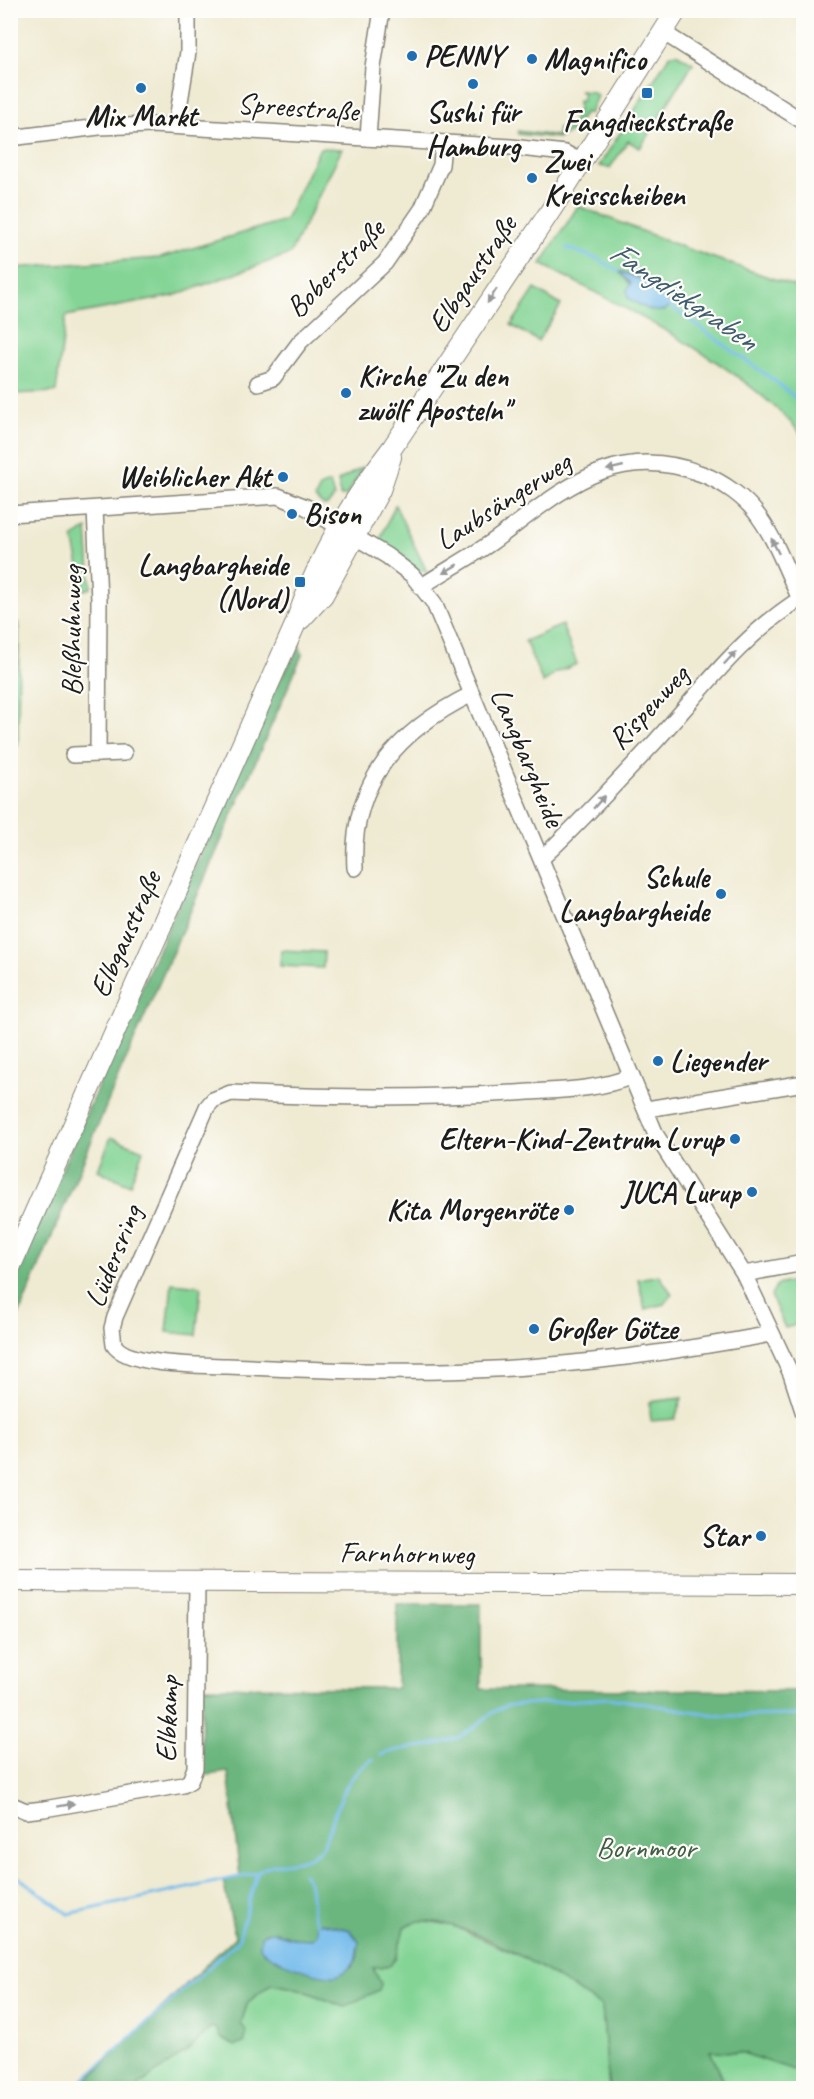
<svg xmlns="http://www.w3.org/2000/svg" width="814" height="2099" font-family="Caveat,sans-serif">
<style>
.green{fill:#83d495;stroke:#507858;stroke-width:1.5;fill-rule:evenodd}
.forest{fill:#6ab67e;stroke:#43694d;stroke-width:1.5;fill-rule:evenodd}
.water{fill:#74bcec;stroke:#486c84;stroke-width:1.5}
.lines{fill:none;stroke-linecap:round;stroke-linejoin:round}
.stream{stroke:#74bcec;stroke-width:3}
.minor-casing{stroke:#868377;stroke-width:18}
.major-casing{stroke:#868377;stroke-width:22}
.minor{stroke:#fff;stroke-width:15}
.major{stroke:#fff;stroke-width:20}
.oneway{fill:#999}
.poi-dot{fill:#1f6fb2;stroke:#fdfcf7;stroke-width:2}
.labels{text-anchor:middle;stroke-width:4.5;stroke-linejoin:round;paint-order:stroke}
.poi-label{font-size:30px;font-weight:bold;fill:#1c1c1c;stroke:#fdfcf7;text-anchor:start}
.street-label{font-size:30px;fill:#1c1c1c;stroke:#fdfcf7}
.park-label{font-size:30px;fill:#405c46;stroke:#fdfcf7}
.water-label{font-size:32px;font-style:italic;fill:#3f5c6f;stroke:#fdfcf7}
</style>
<rect width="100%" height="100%" fill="#fdfcf7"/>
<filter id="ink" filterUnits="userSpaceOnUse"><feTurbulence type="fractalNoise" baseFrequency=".0167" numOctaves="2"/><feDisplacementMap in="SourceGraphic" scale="12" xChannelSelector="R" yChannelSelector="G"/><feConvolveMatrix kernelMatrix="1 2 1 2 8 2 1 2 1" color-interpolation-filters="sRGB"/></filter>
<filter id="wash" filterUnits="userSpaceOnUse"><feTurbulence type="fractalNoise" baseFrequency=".008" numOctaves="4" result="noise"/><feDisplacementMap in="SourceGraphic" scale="24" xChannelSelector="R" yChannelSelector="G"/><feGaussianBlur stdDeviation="1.35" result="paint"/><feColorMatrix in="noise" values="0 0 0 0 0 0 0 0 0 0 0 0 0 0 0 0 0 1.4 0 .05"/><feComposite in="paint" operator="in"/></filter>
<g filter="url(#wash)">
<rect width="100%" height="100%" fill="#efead2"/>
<g class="green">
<polygon points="676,53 693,63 640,148 628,141 610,168 599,166 669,56"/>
<polygon points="579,91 593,92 597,96 589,114 585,112 576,126 579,128 559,138 518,134 518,131 557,136 558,128 570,129 578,111 578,101 582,101 583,93"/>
<polygon points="320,148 342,149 290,254 173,296 66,316 56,392 11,394 11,268 160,258 285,220"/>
<path d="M578,206L685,248L803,289V436C743,364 624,308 541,264ZM620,271L645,280L663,293L665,311L649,309Z"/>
<polygon points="535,289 561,305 538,341 511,325"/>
<polygon points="363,467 346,496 340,496 338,481"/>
<polygon points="330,483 334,497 328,505 324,506 315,498 321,486"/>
<polygon points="395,505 427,572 417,570 379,542"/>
<polygon points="87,529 91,588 84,590 73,537"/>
<polygon points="19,623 18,745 11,746 11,625"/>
<polygon points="562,625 577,664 555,673 543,683 525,641"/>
<polygon points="281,950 324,952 323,968 280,966"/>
<polygon points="111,1137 143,1150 130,1185 98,1170"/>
<polygon points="659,1275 672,1294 664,1304 645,1309 638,1279"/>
<polygon points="803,1279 803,1323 785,1328 771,1296 777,1285"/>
<polygon points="172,1283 201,1286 196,1335 167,1332"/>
<polygon points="682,1398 675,1419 651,1421 649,1402"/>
<polygon points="419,1920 451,1925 540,1965 602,2007 609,2088 139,2088 139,2085 191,2048 211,2027 217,2029 241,2023 248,2002 271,1984 300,1989 344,2007 381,1984 373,1968 390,1965 396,1958 404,1928"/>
<polygon points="710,2051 740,2052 803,2073 803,2088 727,2088"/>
</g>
<g class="forest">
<polygon points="300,647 302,655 117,1080 11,1334 11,1285 270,695"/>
<path d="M397,1604H481V1689L803,1691V2073L740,2052L710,2051L727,2088H609L602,2007C562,1980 469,1918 421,1921C415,1921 409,1925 404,1928L396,1958L390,1965L373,1968L381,1984L379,1990L344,2007L300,1989L271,1984L248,2002L241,2023L247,2033L244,2043L235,2046L221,2038L217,2029L211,2027L191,2048L139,2085V2088H85L83,2084L235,1937L223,1880L240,1877L228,1772L201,1776L202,1687L397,1688ZM320,1923L350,1930L359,1942L357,1959L351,1968L320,1974L263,1952L264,1933C281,1927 299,1947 316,1937Z"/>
</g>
<g class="water">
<path d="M618,271C636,277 666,285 670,306C658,319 640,305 628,298L627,290L631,283Z"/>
<path d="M320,1923L350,1930L359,1942L355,1962C350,1968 344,1974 336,1976C321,1978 267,1960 260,1947L261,1936L269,1931L292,1938L313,1939L318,1932L316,1925Z"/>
</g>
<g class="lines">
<g class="stream">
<polyline points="567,248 598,259 619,271"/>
<polyline points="667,304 775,381 804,405"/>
<path d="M381,1755C405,1745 437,1748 459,1737C477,1729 490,1709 510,1705L609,1698L723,1716L804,1715"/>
<polyline points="10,1871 68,1914 257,1873"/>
<path d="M303,1874C317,1886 306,1910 318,1924"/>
<path d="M74,2088L238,1941L257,1873C271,1858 305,1868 320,1849C325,1843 327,1835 330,1828C340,1801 346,1775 373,1759"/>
</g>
</g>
</g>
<g filter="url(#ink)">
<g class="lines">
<defs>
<g id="minor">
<polyline points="664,33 804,122"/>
<polyline points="176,126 188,52 188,10"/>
<polyline points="10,138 99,127 152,125 511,147 565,153 580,161"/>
<polyline points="368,138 373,67 382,10"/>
<polyline points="258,383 273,378 300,342 385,263 422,209 441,165 443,143"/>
<polyline points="95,509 99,600 98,754"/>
<polyline points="10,514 278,496 306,507 387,556 412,575 434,603 656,1135 744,1274 791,1374 804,1414"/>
<path d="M422,586C445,571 469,558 492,542C559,494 612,439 702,474C723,482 746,498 759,517C777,542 787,572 800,599C741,636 700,693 654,743C617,782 581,822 542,858"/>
<polyline points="73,755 124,753"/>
<path d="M355,868C350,782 399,730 472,694"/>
<path d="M632,1076C599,1090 563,1090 529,1092C430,1099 330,1098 231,1093L213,1100L207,1107L115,1317L112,1328L114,1345C127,1366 202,1365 227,1366C316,1370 406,1374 495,1369C588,1364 680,1351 771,1334"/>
<polyline points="647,1109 804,1083"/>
<polyline points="744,1274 804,1263"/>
<polyline points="10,1804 26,1811 44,1809 183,1785 190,1781 195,1768 197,1581"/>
</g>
<g id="major">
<polyline points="301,619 323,595 380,490 391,457"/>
<path d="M10,1268L295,625C316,562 351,501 392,448L551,210L677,10"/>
<polyline points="10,1581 804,1584"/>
</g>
</defs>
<use href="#minor" class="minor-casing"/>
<use href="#major" class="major-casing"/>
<use href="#minor" class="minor"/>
<use href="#major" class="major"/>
</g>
<defs><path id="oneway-solid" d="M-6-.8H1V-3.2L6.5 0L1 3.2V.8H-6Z" transform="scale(1.5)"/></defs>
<g class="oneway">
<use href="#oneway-solid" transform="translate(492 296) rotate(123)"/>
<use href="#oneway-solid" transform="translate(615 468) rotate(167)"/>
<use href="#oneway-solid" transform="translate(775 546) rotate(-116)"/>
<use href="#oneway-solid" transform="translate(450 569) rotate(149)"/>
<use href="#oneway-solid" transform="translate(730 658) rotate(-46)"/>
<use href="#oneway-solid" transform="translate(599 802) rotate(-49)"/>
<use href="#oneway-solid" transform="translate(66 1805) rotate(-10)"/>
</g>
</g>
<g class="poi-dot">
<circle cx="412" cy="56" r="6"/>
<circle cx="532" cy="59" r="6"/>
<circle cx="473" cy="84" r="6"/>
<circle cx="141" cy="88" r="6"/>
<rect x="641" y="87" width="12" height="12" rx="3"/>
<circle cx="532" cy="178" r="6"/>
<circle cx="346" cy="393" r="6"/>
<circle cx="283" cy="477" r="6"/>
<circle cx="292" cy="514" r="6"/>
<rect x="294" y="576" width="12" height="12" rx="3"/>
<circle cx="721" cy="894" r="6"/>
<circle cx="658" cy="1061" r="6"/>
<circle cx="735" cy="1139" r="6"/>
<circle cx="752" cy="1192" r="6"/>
<circle cx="569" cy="1210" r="6"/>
<circle cx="534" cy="1329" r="6"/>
<circle cx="761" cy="1536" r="6"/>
</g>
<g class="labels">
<g class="poi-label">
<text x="424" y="66">PENNY</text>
<text x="544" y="69">Magnifico</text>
<text x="473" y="122" text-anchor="middle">Sushi für<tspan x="473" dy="34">Hamburg</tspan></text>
<text x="141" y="126" text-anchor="middle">Mix Markt</text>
<text x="647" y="131" text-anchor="middle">Fangdieckstraße</text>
<text x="544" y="171">Zwei<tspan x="544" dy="34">Kreisscheiben</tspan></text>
<text x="358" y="386">Kirche "Zu den<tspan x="358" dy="34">zwölf Aposteln"</tspan></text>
<text x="271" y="487" text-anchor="end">Weiblicher Akt</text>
<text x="304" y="524">Bison</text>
<text x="288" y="575" text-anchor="end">Langbargheide<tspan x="288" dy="34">(Nord)</tspan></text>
<text x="709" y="887" text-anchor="end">Schule<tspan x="709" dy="34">Langbargheide</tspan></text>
<text x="670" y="1071">Liegender</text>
<text x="723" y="1149" text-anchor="end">Eltern-Kind-Zentrum Lurup</text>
<text x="740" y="1202" text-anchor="end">JUCA Lurup</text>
<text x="557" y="1220" text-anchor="end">Kita Morgenröte</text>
<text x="546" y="1339">Großer Götze</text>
<text x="749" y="1546" text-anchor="end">Star</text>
</g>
<g class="street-label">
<text transform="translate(298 107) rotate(4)" y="10">Spreestraße</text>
<text transform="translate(335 268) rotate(-45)" y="10">Boberstraße</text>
<text transform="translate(472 274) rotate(-56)" y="10">Elbgaustraße</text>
<text transform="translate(503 501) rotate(-33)" y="10">Laubsängerweg</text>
<text transform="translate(71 631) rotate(-90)" y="10">Bleßhuhnweg</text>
<text transform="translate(648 707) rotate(-47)" y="10">Rispenweg</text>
<text transform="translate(528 757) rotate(67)" y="10">Langbargheide</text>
<text transform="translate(125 934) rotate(-66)" y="10">Elbgaustraße</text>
<text transform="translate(113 1256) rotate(-68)" y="10">Lüdersring</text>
<text transform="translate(407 1553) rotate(1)" y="10">Farnhornweg</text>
<text transform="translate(167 1719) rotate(-88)" y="10">Elbkamp</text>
</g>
<g class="park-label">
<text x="646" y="1857">Bornmoor</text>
</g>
<g class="water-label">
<text transform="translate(684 295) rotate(34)" y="11">Fangdiekgraben</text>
</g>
</g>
<rect width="814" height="2099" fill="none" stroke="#fdfcf7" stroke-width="36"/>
</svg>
